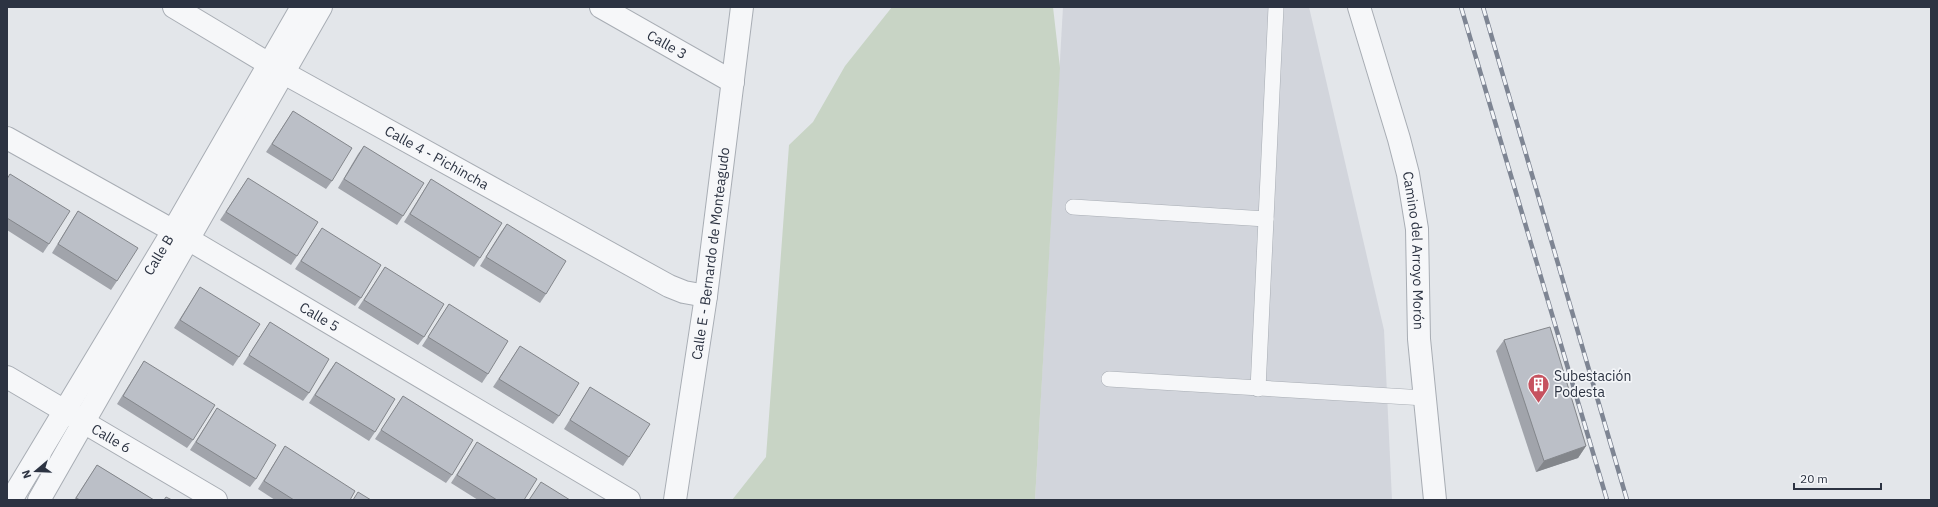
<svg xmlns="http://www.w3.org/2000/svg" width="1938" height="507" font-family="'IBM Plex Sans',sans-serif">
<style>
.built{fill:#d2d5dc}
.green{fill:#c8d4c5}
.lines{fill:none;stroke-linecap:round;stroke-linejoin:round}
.service-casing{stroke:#a8adb4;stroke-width:16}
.minor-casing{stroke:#a8adb4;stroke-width:24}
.tertiary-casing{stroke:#a8adb4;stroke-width:24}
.service{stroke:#f6f7f9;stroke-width:15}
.minor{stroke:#f6f7f9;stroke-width:22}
.tertiary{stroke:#f6f7f9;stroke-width:22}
.rail-casing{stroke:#7e8593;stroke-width:4.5}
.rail{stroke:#f3f5f8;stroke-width:3;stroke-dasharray:9;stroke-linecap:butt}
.wall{fill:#a1a4ab}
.shaded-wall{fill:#83868b}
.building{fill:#bbbfc7;stroke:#83868b}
.labels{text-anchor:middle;stroke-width:3.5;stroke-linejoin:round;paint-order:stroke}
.street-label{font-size:14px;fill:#2c3342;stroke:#f3f5f8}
.poi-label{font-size:14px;fill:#2c3342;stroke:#f3f5f8;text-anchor:start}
</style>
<rect width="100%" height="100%" fill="#e3e6ea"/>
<polygon class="built" points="1063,7 1309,7 1384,330 1392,500 1035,500"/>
<polygon class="green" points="892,7 1053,7 1060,68 1035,500 732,500 766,457 789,145 813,122 845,66"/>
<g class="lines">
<defs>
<g id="service">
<polyline points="1073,207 1266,219"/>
<polyline points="1109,379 1425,398"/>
<polyline points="1258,389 1276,7"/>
</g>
<g id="minor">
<path id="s1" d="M174,7L284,73L669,286L684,292L706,296"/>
<path id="s2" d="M601,7L733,82"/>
<path id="s3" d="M7,138L188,239L629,500"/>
<path id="s4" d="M7,377L216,500"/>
<path id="s5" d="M11,500L173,231L302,7"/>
<polyline points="39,500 321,7"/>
<path id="s6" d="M675,500L706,296L742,7"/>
</g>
<g id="tertiary">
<path id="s7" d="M1359,7L1399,139L1408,174L1417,229L1419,339L1435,500"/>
</g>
</defs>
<use href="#service" class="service-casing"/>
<use href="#minor" class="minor-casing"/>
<use href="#tertiary" class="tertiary-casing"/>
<use href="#service" class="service"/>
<use href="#minor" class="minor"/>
<use href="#tertiary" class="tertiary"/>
<defs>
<g id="rail">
<polyline points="1461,7 1607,500"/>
<polyline points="1483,7 1627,500"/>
</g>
</defs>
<use href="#rail" class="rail-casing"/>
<use href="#rail" class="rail"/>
</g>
<g class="wall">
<polygon points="293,111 332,181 326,189 266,152"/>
<polygon points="364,146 403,216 397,225 338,188 358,154"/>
<polygon points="7,178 49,244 43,253 7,230"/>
<polygon points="248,178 297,256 291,265 220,220"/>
<polygon points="431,179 480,258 474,267 404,222"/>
<polygon points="78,211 117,281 111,290 52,253 72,220"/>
<polygon points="507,224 546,294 540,303 480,266 501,232"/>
<polygon points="322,228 361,298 355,306 295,269"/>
<polygon points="385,267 424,337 418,345 358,308"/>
<polygon points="200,287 239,357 233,366 174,328"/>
<polygon points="449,304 488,374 482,383 422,346"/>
<polygon points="270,322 309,393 303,401 243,364 264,331"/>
<polygon points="1504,340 1586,446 1578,458 1536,472 1496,351"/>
<polygon points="520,346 559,416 553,424 493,387"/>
<polygon points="144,361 193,440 187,448 117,404"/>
<polygon points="336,362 375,432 369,441 309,403 330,370"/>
<polygon points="590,387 629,457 623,466 564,429"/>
<polygon points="403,396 452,475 446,483 375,439"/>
<polygon points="217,408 256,479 250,487 190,450"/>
<polygon points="477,442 524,500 478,500 451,483"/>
<polygon points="285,446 350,500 275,500 258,489"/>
<polygon points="97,465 154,500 74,500"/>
</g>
<polygon class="shaded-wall" points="1586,446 1578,458 1536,472 1544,461"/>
<g class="building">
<polygon points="293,111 352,148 332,181 272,144"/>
<polygon points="364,146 424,183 403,216 344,179"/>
<polygon points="10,174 70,211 49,244 7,218 7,179"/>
<polygon points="248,178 318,222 297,256 226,212"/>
<polygon points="431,179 502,223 480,258 410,214"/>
<polygon points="78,211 138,248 117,281 58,244"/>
<polygon points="507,224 566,261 546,294 486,257"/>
<polygon points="322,228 381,265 361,298 301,261"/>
<polygon points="385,267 444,304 424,337 364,300"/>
<polygon points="200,287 260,324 239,357 180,320"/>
<polygon points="449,304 508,341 488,374 428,337"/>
<polygon points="270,322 329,359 309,393 249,355"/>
<polygon points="1550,327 1586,446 1544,461 1504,340"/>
<polygon points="520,346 579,383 559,416 499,379"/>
<polygon points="144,361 215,405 193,440 123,396"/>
<polygon points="336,362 395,399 375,432 315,395"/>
<polygon points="590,387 650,424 629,457 570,420"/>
<polygon points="403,396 473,440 452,475 381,430"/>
<polygon points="217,408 276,445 256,479 196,442"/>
<polygon points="477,442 537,479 524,500 497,500 457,475"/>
<polygon points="285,446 355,491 350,500 294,500 264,481"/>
<polygon points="97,465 154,500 80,500 76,498"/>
<polygon points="541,482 570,500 529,500"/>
<polygon points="358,492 371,500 353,500"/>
<polygon points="166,497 172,500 164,500"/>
</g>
<defs>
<symbol id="building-pin" viewBox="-11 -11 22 30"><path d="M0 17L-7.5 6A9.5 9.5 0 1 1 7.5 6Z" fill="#c6525f" stroke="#f3f5f8"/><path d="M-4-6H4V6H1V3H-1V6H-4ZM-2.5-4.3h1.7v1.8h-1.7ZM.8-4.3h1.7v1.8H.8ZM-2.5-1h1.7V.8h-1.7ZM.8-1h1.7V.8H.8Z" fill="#fff"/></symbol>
</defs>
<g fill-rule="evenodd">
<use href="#building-pin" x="1526" y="372" width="25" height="34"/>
</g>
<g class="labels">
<g class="street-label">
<text dy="5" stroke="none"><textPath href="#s2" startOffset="76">Calle 3</textPath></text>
<text dy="5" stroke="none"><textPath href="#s1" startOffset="303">Calle 4 - Pichincha</textPath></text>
<text dy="5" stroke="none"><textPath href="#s7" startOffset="251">Camino del Arroyo Morón</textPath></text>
<text dy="5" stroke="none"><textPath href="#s6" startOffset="249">Calle E - Bernardo de Monteagudo</textPath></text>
<text dy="5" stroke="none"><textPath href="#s5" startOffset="286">Calle B</textPath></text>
<text dy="5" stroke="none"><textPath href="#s3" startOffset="360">Calle 5</textPath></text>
<text dy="5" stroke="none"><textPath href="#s4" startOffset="121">Calle 6</textPath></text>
</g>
<g class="poi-label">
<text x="1554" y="381">Subestación<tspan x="1554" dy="16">Podesta</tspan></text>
</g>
</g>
<rect width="1938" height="507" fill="none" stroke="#2c3342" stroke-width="16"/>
<g transform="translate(36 471) rotate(251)" stroke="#f3f5f8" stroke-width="3" paint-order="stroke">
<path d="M0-3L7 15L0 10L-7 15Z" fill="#2c3342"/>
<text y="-6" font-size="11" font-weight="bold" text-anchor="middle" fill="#2c3342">N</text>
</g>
<path d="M1794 483v6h87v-6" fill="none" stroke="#2c3342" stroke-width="2"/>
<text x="1800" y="483" font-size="12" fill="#2c3342" stroke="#f3f5f8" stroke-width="3" paint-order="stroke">20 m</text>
</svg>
